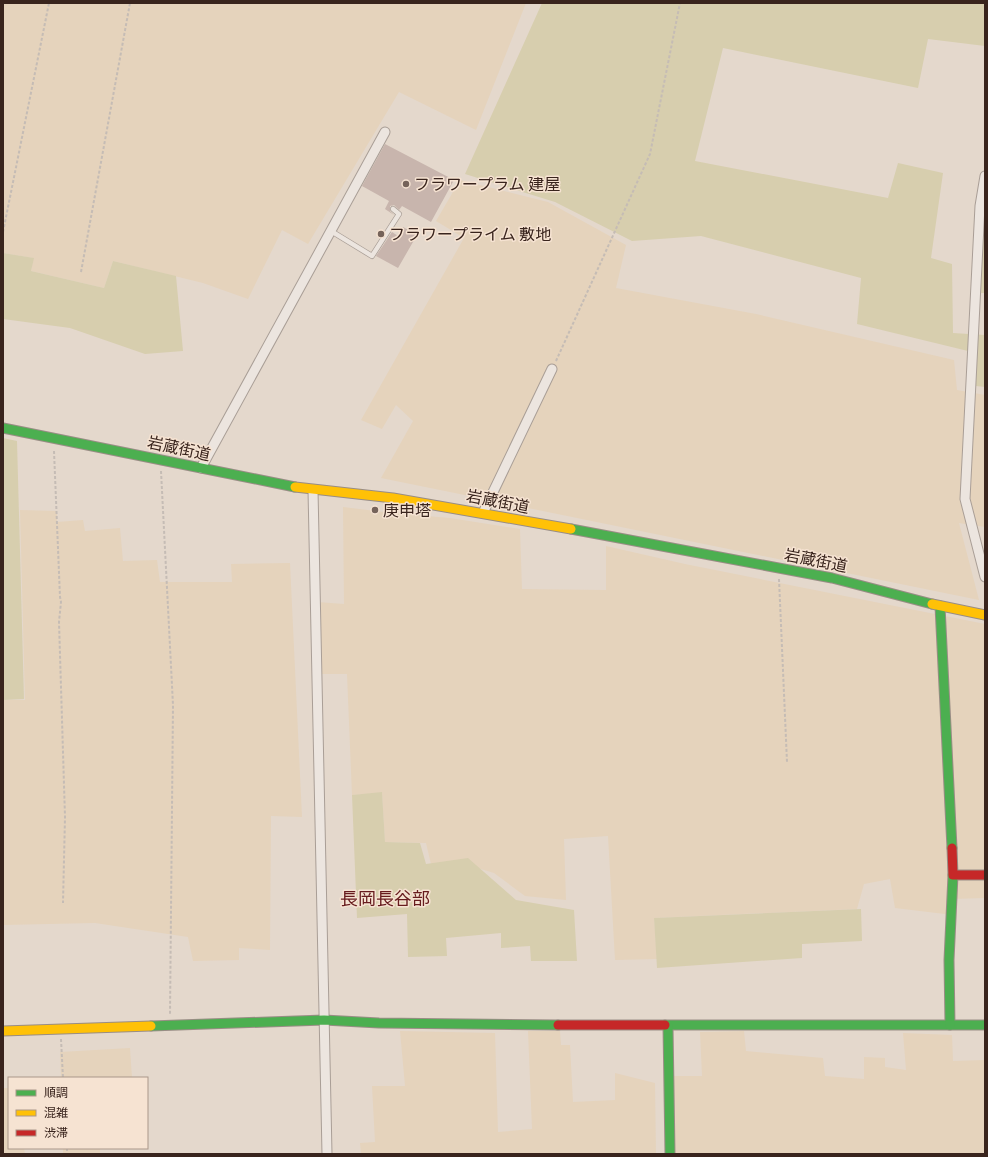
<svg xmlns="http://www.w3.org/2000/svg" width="988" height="1157" font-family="'Zilla Slab','Noto Sans JP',serif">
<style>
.farmland{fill:#e5d3bc}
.green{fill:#d7ceae}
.building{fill:#c8b5ad}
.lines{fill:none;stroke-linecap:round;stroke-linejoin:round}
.lane-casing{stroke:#a99e96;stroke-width:6}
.street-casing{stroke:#a99e96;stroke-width:11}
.fast-casing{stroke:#998d85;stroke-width:11}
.slow-casing{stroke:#998d85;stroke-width:11}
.jam-casing{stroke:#998d85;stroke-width:11}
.path{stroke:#c5bcb5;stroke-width:2;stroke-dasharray:3 2;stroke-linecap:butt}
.lane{stroke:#ece5df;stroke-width:4.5}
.street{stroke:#ece5df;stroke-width:9}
.fast{stroke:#4caf50;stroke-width:9}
.slow{stroke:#ffc107;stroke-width:9}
.jam{stroke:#c62828;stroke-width:9}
.poi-dot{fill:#75635a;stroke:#f6e3d2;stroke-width:1.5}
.labels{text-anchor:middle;stroke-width:3;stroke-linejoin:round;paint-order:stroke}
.poi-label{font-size:16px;fill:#39241d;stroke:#f6e3d2;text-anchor:start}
.street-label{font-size:16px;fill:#39241d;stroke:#f6e3d2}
.quarter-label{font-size:18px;fill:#671c1e;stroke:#f6e3d2}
</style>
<rect width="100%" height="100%" fill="#e4d8cc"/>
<g class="farmland">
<polygon points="3,3 526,3 476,130 399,92 308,244 282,230 248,299 203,283 113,261 104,288 31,271 33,258 3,253"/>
<polygon points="460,180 548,202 626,245 616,288 756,314 954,360 957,390 985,395 985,527 959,523 979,600 381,478 413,421 396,405 382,429 361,420 464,238 436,221"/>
<polygon points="343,507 392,513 450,518 520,529 522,589 606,590 606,546 685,564 985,624 985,898 952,899 953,915 895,908 890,879 864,884 857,909 654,918 657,959 615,960 608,836 564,839 566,900 525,896 494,873 461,863 431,864 426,843 385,842 382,793 352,795 347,674 319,674 317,602 344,604"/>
<polygon points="20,510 57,511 57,522 83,520 85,531 120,528 123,561 157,560 160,582 232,582 231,564 290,563 302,817 271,816 270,950 239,948 239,960 193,961 188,937 95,923 3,925 3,700 25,700"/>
<polygon points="400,1031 495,1033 498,1132 532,1129 528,1031 560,1031 561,1045 570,1045 573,1102 615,1100 615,1073 655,1083 656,1154 361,1154 360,1143 375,1142 372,1086 405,1086"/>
<polygon points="744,1031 746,1051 823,1058 825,1076 864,1079 864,1057 885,1058 885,1067 906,1070 903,1033 952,1035 953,1061 985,1060 985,1154 671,1154 668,1076 702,1076 700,1032"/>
<polygon points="130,1048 132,1078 61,1078 60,1052"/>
<polygon points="3,1088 9,1088 9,1148 24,1148 25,1154 3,1154"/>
<rect x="63" y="1148" width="37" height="6"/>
</g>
<g class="green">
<polygon points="542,3 985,3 985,46 928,39 918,88 723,48 695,161 888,198 898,163 943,173 931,258 952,264 953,333 985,335 985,387 967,385 968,351 857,324 861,278 701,236 632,241 555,202 465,174"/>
<polygon points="985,220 985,293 979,293"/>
<polygon points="3,253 34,258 31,271 104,288 113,261 176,276 183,351 145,354 70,328 3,319"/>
<polygon points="3,438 17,441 24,699 3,700"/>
<polygon points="382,792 385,842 420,843 426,864 468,858 516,900 574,910 577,961 531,961 530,946 501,948 501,933 446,938 447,956 408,957 407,914 357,918 352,795"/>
<polygon points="861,909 862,941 802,944 802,958 657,968 654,918"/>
</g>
<g class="building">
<polygon points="385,144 454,180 431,222 402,206 399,210 394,205 390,206 390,211 394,215 385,209 389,201 362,186"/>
<polygon points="403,227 417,235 398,268 376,256 392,232 398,236"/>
</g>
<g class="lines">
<defs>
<polyline id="lane" points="331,231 372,256 399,214 393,209"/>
<g id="street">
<polyline points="985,176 980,206 965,499 985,577"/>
<polyline points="201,468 385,132"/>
<polyline points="313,490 327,1154"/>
<polyline points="483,513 552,369"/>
</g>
<g id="fast">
<polyline points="3,428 295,487"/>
<polyline points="571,529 832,578 932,604"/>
<polyline points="940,606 952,848"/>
<polyline points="665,1025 985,1025"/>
<polyline points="950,1025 949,960 953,875"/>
<polyline points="151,1026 324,1020 379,1023 558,1025"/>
<polyline points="668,1026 670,1154"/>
</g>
<g id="slow">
<polyline points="295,487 393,498 571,529"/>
<polyline points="932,604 985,615"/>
<polyline points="3,1031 151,1026"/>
</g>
<g id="jam">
<polyline points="952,848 953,875 985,875"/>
<polyline points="558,1025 665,1025"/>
</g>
</defs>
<use href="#lane" class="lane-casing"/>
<use href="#street" class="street-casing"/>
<use href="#fast" class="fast-casing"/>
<use href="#slow" class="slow-casing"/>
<use href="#jam" class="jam-casing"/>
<g class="path">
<polyline points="3,232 49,3"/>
<polyline points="81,272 130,3"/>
<polyline points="556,361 650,154 680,3"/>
<polyline points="54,451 60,597 61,602 59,622 65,817 63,903"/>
<polyline points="161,471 173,705 170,1015"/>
<polyline points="779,579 787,762"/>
<polyline points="61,1039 63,1078"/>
<polyline points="67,1148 67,1154"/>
</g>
<use href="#lane" class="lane"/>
<use href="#street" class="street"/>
<use href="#fast" class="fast"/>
<use href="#slow" class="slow"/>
<use href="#jam" class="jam"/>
</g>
<g class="poi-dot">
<circle cx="406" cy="184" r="4"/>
<circle cx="381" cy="234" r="4"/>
<circle cx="375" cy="510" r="4"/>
</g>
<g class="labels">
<g class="poi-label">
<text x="414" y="190">フラワープラム 建屋</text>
<text x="389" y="240">フラワープライム 敷地</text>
<text x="383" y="516">庚申塔</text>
</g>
<g class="street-label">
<text transform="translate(179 448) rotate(12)" y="6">岩蔵街道</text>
<text transform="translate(498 501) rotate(11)" y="6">岩蔵街道</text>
<text transform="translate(816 560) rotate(11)" y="6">岩蔵街道</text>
</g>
<g class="quarter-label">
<text x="385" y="905">長岡長谷部</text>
</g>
</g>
<rect width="988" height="1157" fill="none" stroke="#39241d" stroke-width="8"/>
<rect x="8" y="1077" width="140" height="72" fill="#f6e3d2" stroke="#aa978a"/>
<rect x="16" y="1090" width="20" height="6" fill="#4caf50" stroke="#aa978a"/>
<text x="44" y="1097" font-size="12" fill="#39241d">順調</text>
<rect x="16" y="1110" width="20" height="6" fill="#ffc107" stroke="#aa978a"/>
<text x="44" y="1117" font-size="12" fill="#39241d">混雑</text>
<rect x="16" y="1130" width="20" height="6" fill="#c62828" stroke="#aa978a"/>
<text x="44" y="1137" font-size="12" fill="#39241d">渋滞</text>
</svg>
